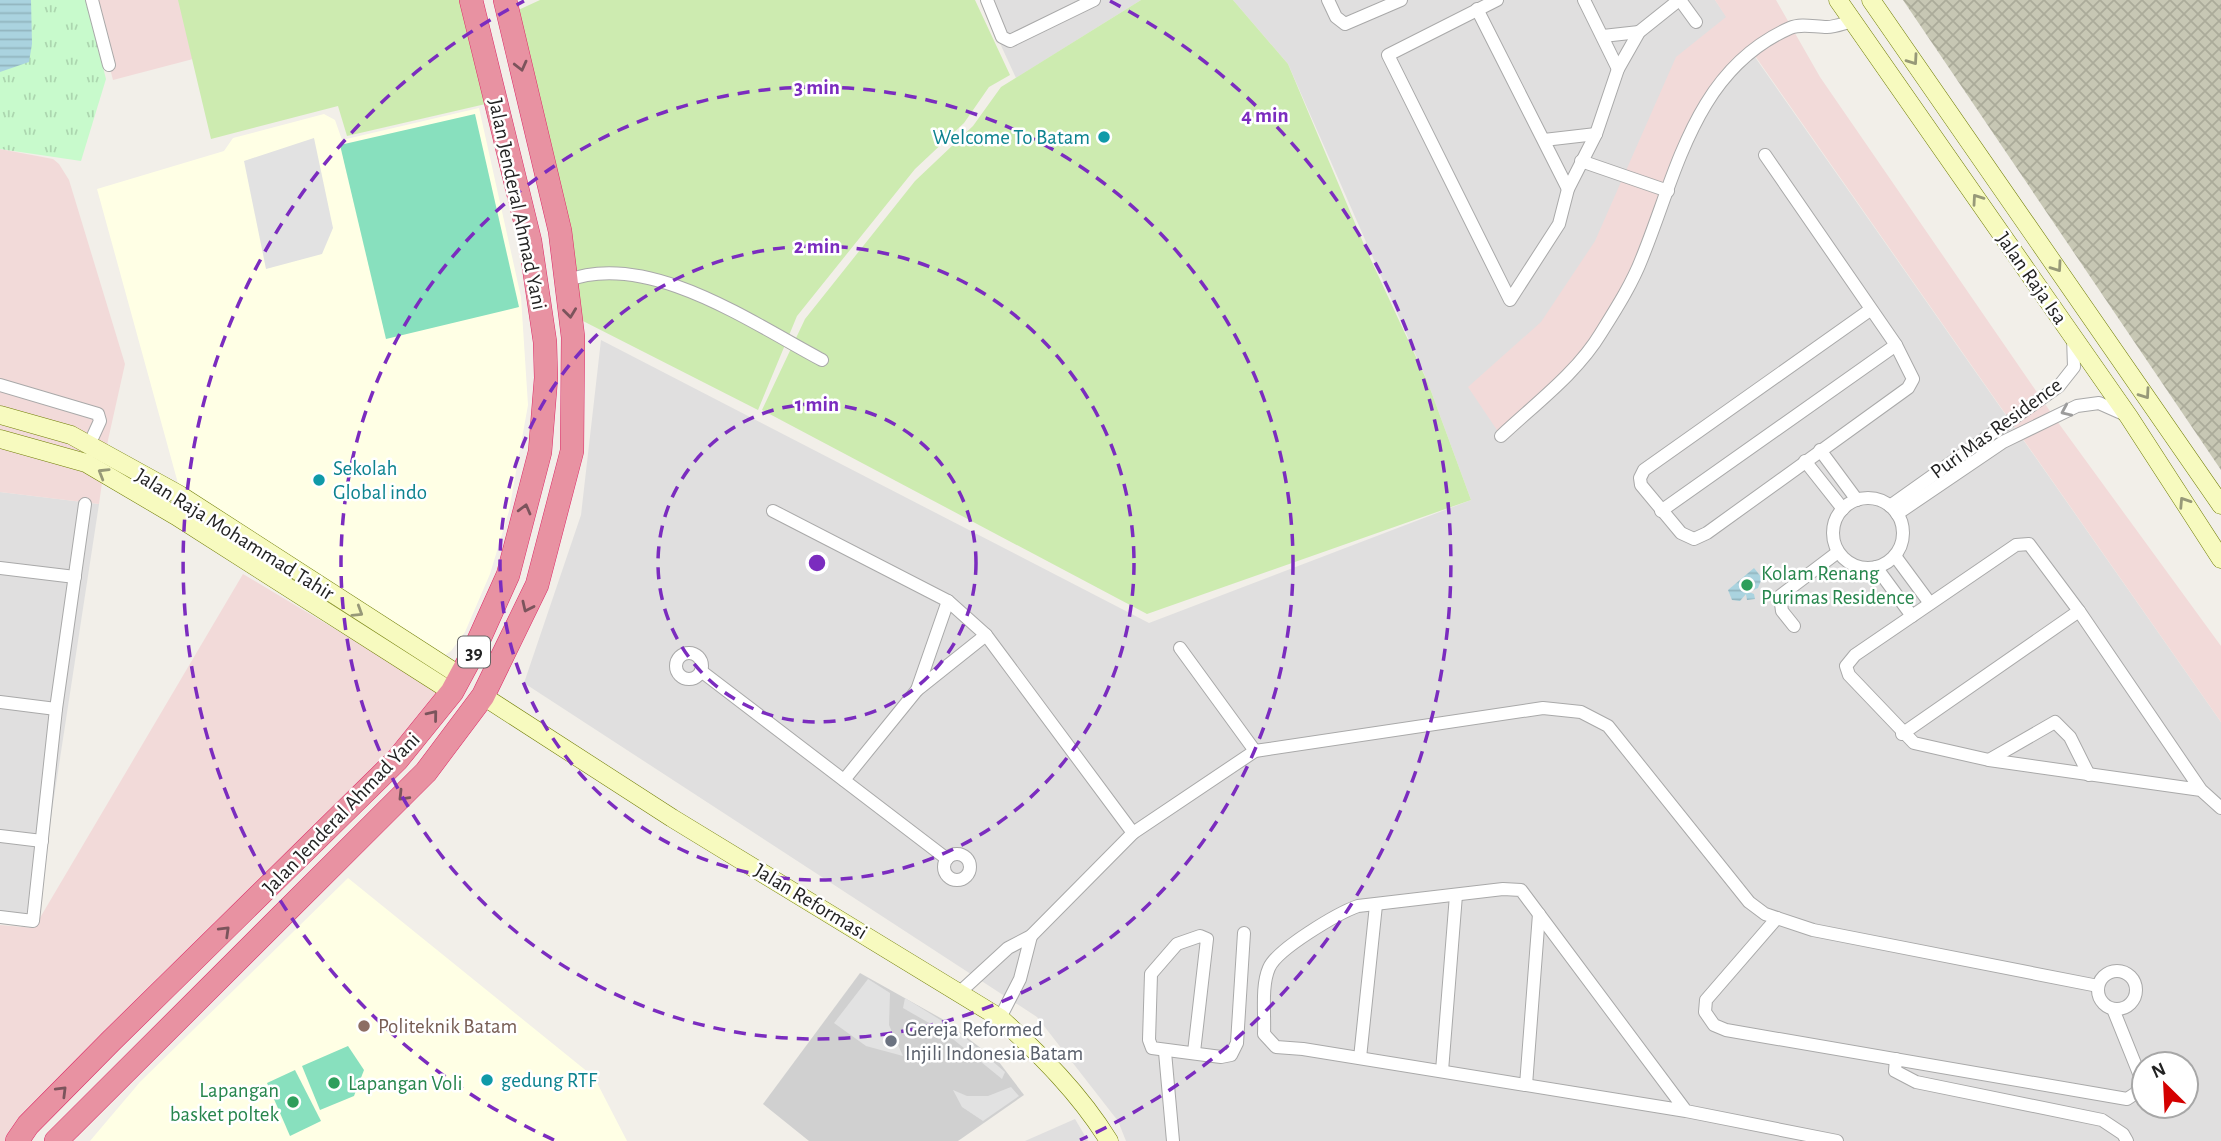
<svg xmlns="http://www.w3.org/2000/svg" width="2221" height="1141" font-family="'Alegreya Sans',sans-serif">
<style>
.residential{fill:#e0dfdf;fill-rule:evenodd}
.commercial{fill:#f2dad9}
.education{fill:#ffffe5}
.religious{fill:#d0d0d0}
.construction{fill:url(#construction-cross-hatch)}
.grass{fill:#cdebb0}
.park{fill:url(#park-tufts)}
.pitch{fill:#88e0be}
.parking{fill:#e2e2e2}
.water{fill:url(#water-rules)}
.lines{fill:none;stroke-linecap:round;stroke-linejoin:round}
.street-casing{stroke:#a9a9a9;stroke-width:14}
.secondary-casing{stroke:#707d05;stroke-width:19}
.highway-casing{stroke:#dc2a67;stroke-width:24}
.street{stroke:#fff;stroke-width:12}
.secondary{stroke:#f7fabf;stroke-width:18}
.highway{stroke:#e892a2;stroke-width:23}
.oneway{stroke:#979978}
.oneway2{stroke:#7b545c}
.oneway3{stroke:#9c9c9c}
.ring{fill:none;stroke:#7b2cbf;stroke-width:3.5;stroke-dasharray:12 9}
.culture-dot{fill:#0f9aa8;stroke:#fff;stroke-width:2.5}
.leisure-dot{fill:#2e9e5b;stroke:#fff;stroke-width:2.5}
.education-dot{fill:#8d6e63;stroke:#fff;stroke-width:2.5}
.worship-dot{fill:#6b7280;stroke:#fff;stroke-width:2.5}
.labels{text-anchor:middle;stroke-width:5;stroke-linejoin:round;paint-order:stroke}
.shield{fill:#fff;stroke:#646464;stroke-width:2}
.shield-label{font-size:19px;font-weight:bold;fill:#222}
.culture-label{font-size:21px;fill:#0d838f;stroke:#fff;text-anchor:start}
.street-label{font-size:21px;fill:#222;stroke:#fff}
.leisure-label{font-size:21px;fill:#27864d;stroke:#fff;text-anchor:start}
.education-label{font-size:21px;fill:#785e54;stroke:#fff;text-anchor:start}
.worship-label{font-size:21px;fill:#5b616d;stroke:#fff;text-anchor:start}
.centre{fill:#7b2cbf;stroke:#fff;stroke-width:3.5}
.ring-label{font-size:21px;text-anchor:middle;font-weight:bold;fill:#7b2cbf;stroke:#fff;stroke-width:5;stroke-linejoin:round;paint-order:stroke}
</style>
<defs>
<pattern id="construction-cross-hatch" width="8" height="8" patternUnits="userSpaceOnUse" patternTransform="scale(1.75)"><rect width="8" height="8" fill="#c7c7b4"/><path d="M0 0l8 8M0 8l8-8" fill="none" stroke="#abab9a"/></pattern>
<pattern id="park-tufts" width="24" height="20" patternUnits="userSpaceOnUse" patternTransform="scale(1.75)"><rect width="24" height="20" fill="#c8facc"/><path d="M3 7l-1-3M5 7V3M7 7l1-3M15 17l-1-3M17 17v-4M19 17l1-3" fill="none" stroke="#acd6af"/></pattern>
<pattern id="water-rules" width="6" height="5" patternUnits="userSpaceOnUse" patternTransform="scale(1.75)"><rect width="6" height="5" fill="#aad3df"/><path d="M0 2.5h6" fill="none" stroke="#92b5bf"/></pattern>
</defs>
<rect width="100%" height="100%" fill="#f2efe9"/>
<g class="residential">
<polygon points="980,0 1141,0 1016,78"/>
<path d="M1233,0H1715L2221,722V1141H1126L1118,1121L1037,1017L524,683L581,515L601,340L1149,623L1471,500L1428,383L1288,64ZM2144,1064H2186V1106H2144Z"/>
<polygon points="0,492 99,504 34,928 0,922"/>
<polygon points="1075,1119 1088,1141 1025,1141"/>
</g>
<g class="commercial">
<polygon points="92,0 419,0 113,80"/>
<polygon points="1715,0 1776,0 1820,77 2054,417 2221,646 2221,722 1753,53 1713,91 1599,337 1501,436 1468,387 1541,322 1595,241 1676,57 1726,17"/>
<polygon points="0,149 53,159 59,164 69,180 125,364 108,440 99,504 0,492"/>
<polygon points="243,574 440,692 391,758 9,1141 0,1141 0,925 34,928"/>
</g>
<g class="education">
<polygon points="479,108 521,297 528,405 509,511 490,574 465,632 451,651 442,657 179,487 97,189 224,151 233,138 324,114 335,120 342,140"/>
<polygon points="348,878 594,1077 627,1141 90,1141 140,1082"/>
</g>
<polygon class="religious" points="860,973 944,1020 999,1062 1024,1095 958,1141 809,1141 763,1104"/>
<polygon class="construction" points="1903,0 2221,0 2221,470"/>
<g class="grass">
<polygon points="178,0 464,0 490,103 347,136 338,106 211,139"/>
<polygon points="540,0 975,0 1010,75 989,87 964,123 915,169 797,316 758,410 581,320 514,12"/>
<polygon points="1141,0 1233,0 1288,64 1365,247 1428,383 1471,500 1147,614 762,410 805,319 915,181 973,126 1001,87"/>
</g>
<polygon class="park" points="0,0 86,0 106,79 81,161 0,149"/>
<g class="pitch">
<polygon points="475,114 519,307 386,339 340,145"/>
<polygon points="348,1046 364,1070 354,1096 320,1110 302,1066"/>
<polygon points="295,1070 321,1121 290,1136 267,1083"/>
</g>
<g class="parking">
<polygon points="314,138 333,228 322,254 266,269 244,161"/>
<polygon points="868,979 890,993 889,1025 903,1056 866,1046 834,1023"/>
<polygon points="905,998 955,1029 1005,1072 1002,1079 943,1031 903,1008"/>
<polygon points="1011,1087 1019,1096 983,1121 962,1107 953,1090 967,1096 988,1096"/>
</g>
<g class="water">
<polygon points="0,0 31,0 32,44 29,62 0,72"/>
<polygon points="1754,568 1762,578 1758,588 1749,592 1754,594 1755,599 1747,600 1746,594 1740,601 1732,600 1728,590"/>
</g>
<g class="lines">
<defs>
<g id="street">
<polyline points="92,0 109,65"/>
<polyline points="987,0 1002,37 1010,41 1094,0"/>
<polyline points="1328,0 1336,17 1345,24 1401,0"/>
<polyline points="1497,0 1388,55 1510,300 1559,224 1568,189 1596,134 1618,69 1639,32 1679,0"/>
<polyline points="1584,0 1618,69"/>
<polyline points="1680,0 1696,22"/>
<polyline points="1477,9 1568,189"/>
<polyline points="1603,36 1639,32"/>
<polyline points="1544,140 1596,134"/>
<polyline points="1765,155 1896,345 1913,379 1908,388 1707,533 1694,539 1681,533 1641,485 1640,478 1644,470 1870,310"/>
<polyline points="1581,161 1668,191"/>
<path d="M566,281C647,249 752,323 822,360"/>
<polyline points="0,385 98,414 100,421 89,445"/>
<path d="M1501,436C1535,404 1577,373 1601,333C1616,309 1632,284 1642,258C1677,172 1695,70 1790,28C1801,23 1815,27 1827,27C1836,27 1844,23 1853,21"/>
<polyline points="1820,450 1857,500"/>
<polyline points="1805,461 1843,509"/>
<circle cx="1868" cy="533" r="35"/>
<polyline points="1890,506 2059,386 2074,367 2073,337"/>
<polyline points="773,511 948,601 986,635 1133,833"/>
<polyline points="1661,511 1896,345"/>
<polyline points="1897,514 2003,442 2077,406 2099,403 2126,415"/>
<polyline points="1895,556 1929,602"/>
<polyline points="1876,567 1912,616"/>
<polyline points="0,568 75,577"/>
<polyline points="948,601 917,690 986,635"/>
<polyline points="1794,626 1782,611 1780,596 1838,552"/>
<polyline points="1180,648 1255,751"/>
<circle cx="689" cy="666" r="13"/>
<polyline points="701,671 947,859"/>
<polyline points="0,702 56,709"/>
<polyline points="1902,734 2079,611"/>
<polyline points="1989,760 2055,722 2070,737 2089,775"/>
<polyline points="844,780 917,690"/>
<polyline points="2201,790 1989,760 1914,743 1849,675 1846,666 1855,655 2016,545 2029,544 2079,611 2201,790 2221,808"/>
<polyline points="0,836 42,841"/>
<circle cx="957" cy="867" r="13"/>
<polyline points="0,917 33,921 56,709 85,504"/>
<polyline points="1777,918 1706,1000 1705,1012 1714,1025 1726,1030 2127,1099 2136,1093 2142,1081 2113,1009"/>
<circle cx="2117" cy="990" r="19"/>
<polyline points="960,992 1008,948 1031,936 1133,833 1255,751 1543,708 1581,712 1608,726 1749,902 1765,914 1813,930 2098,986"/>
<polyline points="1000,1018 1020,979 1031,936"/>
<polyline points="1165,1052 1173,1141"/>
<polyline points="1194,1052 1207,939 1200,936 1177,944 1151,974 1149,1040 1152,1048 1221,1057 1231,1055 1237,1043 1244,933"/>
<polyline points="1360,1058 1376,905"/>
<polyline points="1896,1059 1895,1071 1916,1082 2102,1120 2123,1134 2127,1141"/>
<polyline points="1442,1071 1456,895"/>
<polyline points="1526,1085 1539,914"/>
<path d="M1686,1111L1521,890L1503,889L1358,906C1338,913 1277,949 1269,968C1261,986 1265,1015 1264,1034L1276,1047L1303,1049L1686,1111L1837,1141"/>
</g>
<g id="secondary">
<polyline points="1838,0 2129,417 2221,559"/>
<polyline points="1871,0 2221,505"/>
<polyline points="0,415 71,435 180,495 459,675"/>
<polyline points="0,439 86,463 176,516 452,692"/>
<path d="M483,696L672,818L1000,1018C1041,1055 1080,1094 1109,1141"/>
</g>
<g id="highway">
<polyline points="17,1141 28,1125 111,1041 397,760 452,692 472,655 508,575 540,452 546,378 545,342 530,241 471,0"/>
<polyline points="56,1141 426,772 483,696 537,585 572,451 573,337 560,231 505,0"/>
</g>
</defs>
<use href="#street" class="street-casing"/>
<use href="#secondary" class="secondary-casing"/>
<use href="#highway" class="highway-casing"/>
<use href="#street" class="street"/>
<use href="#secondary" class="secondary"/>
<use href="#highway" class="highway"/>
</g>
<defs><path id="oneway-chevron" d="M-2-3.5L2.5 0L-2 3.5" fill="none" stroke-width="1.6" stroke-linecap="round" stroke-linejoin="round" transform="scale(1.75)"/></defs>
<g class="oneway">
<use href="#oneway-chevron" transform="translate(1913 60) rotate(55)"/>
<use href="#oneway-chevron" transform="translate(1977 199) rotate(-125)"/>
<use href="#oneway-chevron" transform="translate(2057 267) rotate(55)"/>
<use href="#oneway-chevron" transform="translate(2145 394) rotate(55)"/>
<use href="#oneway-chevron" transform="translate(103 473) rotate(-149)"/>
<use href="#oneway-chevron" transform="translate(2184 502) rotate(-123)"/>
<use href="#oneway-chevron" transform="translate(358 612) rotate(32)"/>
</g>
<g class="oneway2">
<use href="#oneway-chevron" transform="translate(521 66) rotate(76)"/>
<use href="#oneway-chevron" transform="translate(570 313) rotate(83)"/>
<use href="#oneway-chevron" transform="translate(525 509) rotate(-75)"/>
<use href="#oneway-chevron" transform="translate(527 607) rotate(115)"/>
<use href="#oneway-chevron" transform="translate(433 715) rotate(-51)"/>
<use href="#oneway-chevron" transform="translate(403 796) rotate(134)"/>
<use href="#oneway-chevron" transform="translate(225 931) rotate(-44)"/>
<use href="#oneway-chevron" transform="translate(62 1091) rotate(-45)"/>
</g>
<use class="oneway3" href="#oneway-chevron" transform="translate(2066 411) rotate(156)"/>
<g class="ring">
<circle cx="817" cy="563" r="159"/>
<circle cx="817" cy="563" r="317"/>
<circle cx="817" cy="563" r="476"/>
<path d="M554 1140A634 634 0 0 1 524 1M1110 1A634 634 0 0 1 1080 1140"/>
</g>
<g class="culture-dot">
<circle cx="1104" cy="137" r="7"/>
<circle cx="319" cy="480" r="7"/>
<circle cx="487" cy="1080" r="7"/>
</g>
<g class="leisure-dot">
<circle cx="1747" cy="585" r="7"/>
<circle cx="334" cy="1083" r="7"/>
<circle cx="293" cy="1102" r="7"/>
</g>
<circle class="education-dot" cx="364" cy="1026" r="7"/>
<circle class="worship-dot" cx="891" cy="1041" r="7"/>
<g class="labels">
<rect class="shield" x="458" y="636.5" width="32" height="31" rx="5"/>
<g class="shield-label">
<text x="474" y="659">39</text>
</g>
<g class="culture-label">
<text x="1090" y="144" text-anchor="end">Welcome To Batam</text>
<text x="333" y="475">Sekolah<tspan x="333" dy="24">Global indo</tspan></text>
<text x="501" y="1087">gedung RTF</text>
</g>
<g class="street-label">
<text transform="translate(518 204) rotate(78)" y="7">Jalan Jenderal Ahmad Yani</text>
<text transform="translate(2032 278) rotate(55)" y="7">Jalan Raja Isa</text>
<text transform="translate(1996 428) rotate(-36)" y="7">Puri Mas Residence</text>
<text transform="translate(235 534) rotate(32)" y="7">Jalan Raja Mohammad Tahir</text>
<text transform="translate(341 813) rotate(-46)" y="7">Jalan Jenderal Ahmad Yani</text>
<text transform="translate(811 901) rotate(31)" y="7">Jalan Reformasi</text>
</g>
<g class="leisure-label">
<text x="1761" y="580">Kolam Renang<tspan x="1761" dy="24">Purimas Residence</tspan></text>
<text x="348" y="1090">Lapangan Voli</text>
<text x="279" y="1097" text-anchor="end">Lapangan<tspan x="279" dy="24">basket poltek</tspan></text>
</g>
<g class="education-label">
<text x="378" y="1033">Politeknik Batam</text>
</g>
<g class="worship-label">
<text x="905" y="1036">Gereja Reformed<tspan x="905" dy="24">Injili Indonesia Batam</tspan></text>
</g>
</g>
<circle cx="817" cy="563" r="10" class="centre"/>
<g class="ring-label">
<text x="817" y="94">3 min</text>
<text x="1265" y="122">4 min</text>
<text x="817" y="253">2 min</text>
<text x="817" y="411">1 min</text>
</g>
<g transform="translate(2165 1085) rotate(336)"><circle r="33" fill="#ffffff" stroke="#a7a7a7" stroke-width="2"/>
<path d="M0-5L12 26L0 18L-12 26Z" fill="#d40000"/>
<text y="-10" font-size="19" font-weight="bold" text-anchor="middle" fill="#222222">N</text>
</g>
</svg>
